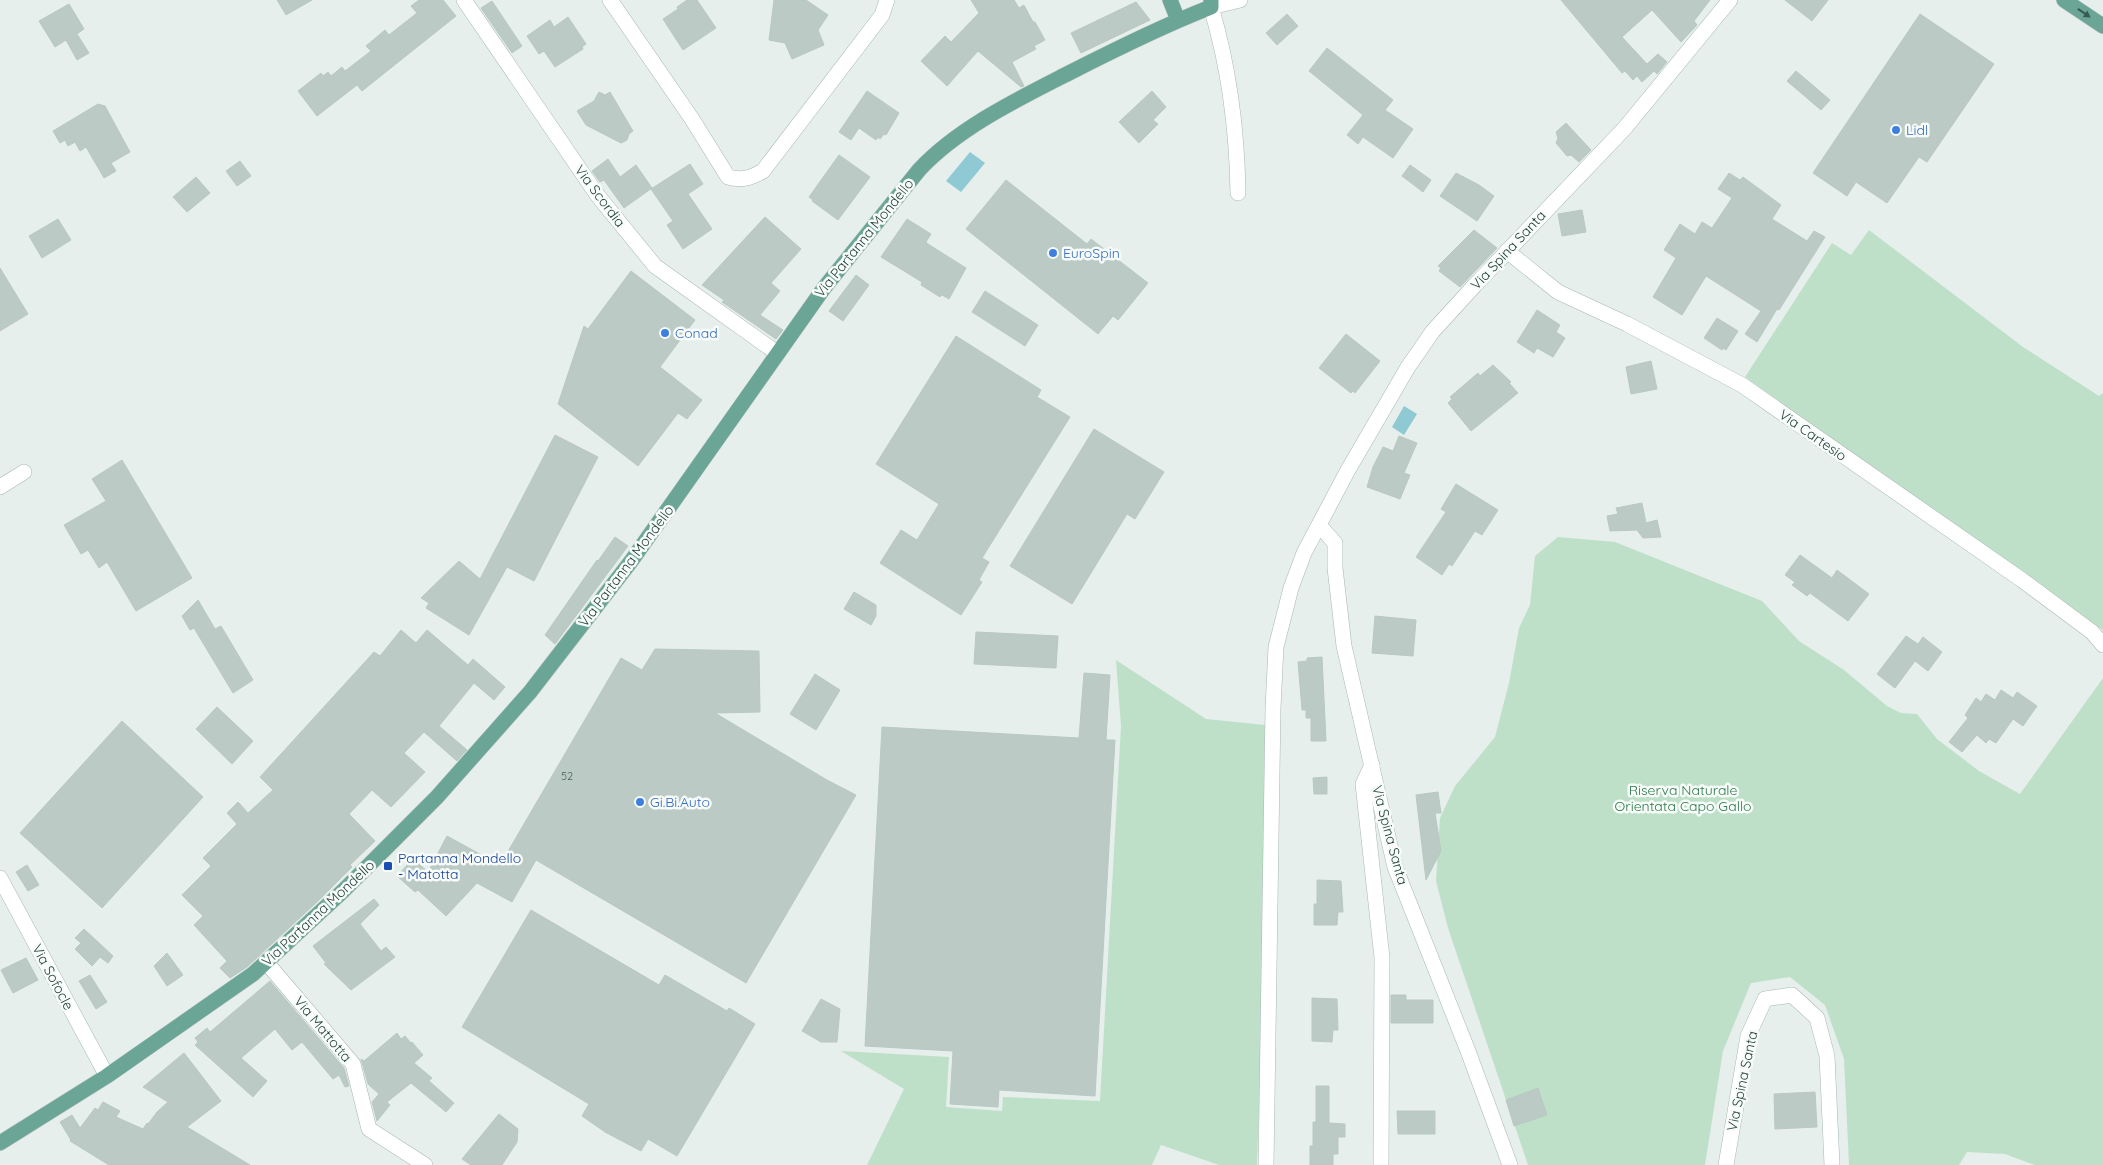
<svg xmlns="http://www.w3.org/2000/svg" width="2103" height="1165" font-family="Quicksand,sans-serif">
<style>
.green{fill:#bfe0c8}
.water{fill:#8ec9d4}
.building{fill:#bbcac4;stroke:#b8c9c2}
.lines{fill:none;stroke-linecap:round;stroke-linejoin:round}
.minor-casing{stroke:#a8b8b2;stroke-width:16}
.major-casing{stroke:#c2cac8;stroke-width:16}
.minor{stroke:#fff;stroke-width:15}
.major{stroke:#6aa596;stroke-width:15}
.oneway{fill:#365b51}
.shop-dot{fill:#3f7fe0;stroke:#f7fbf9;stroke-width:2}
.transit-dot{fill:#1a4fb4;stroke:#f7fbf9;stroke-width:2}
.labels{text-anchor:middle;stroke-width:5;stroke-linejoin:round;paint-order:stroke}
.number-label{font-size:11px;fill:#4a645c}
.shop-label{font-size:14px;fill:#366cbe;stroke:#f7fbf9;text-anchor:start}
.street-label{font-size:14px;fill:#24423a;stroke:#f7fbf9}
.park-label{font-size:14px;fill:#2d7a4b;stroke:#f7fbf9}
.transit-label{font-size:14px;fill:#164399;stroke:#f7fbf9;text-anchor:start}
</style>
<rect width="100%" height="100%" fill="#e6efeb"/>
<g class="green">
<polygon points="1869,230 2023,347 2099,396 2103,393 2103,630 1745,377 1832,243 1851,255"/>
<polygon points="1558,537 1615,542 1762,601 1799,641 1844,670 1887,706 1901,713 1917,714 1937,739 1979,771 2020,794 2103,678 2103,1165 2035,1165 2005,1154 1967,1152 1959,1165 1849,1165 1844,1059 1825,1005 1790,977 1751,983 1723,1051 1705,1165 1528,1165 1448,928 1436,881 1440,818 1455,786 1495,737 1509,683 1519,628 1530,605 1535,556"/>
<polygon points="1116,660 1206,719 1265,725 1261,1049 1257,1165 1219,1165 1161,1145 1152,1165 867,1165 904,1089 841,1051 949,1057 946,1107 1002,1111 1003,1097 1100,1101 1121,726"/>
</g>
<g class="water">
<polygon points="970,152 985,163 961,192 946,181"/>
<polygon points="1404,406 1417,414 1404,435 1392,427"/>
</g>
<g class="building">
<polygon points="277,0 312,0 286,15"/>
<polygon points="419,0 443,0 456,16 362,91 357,85 317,116 298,91 321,73 323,76 328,72 331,76 342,67 345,71 371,51 366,46 385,30 389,35 417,13 411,6"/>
<polygon points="687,0 697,0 716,28 683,50 663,19 678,9 677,7"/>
<polygon points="774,0 806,0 828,15 818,30 824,45 792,59 785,43 769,40"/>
<polygon points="971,0 1014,0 1019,8 1024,5 1033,22 1035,22 1045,40 1034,46 1036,49 1012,62 1024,86 1021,87 978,51 947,86 921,61 945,36 951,42 979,13"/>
<polygon points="1561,0 1710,0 1694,21 1697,25 1681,42 1652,10 1622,37 1647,64 1658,54 1667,62 1657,74 1654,71 1642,82 1637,76 1633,80 1625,71 1622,73"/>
<polygon points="1785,0 1828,0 1812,21"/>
<polygon points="492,1 522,46 512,53 481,8"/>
<polygon points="1136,2 1150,20 1081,53 1071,33"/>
<polygon points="69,4 84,29 77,34 89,53 77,60 66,40 55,47 39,21"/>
<polygon points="1287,14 1298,26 1277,45 1266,33"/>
<polygon points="1920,14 1994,64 1927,162 1919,157 1887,203 1856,182 1847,196 1813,173"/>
<polygon points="568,17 586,44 582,47 583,49 555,67 544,51 539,54 527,36 550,20 554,27"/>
<polygon points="1327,48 1393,100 1385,110 1413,129 1393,158 1363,137 1358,144 1347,135 1363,115 1309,71"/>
<polygon points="1796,71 1830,100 1821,110 1787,81"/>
<polygon points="867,91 899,113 886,135 884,134 880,139 878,137 876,140 859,128 851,140 839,132"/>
<polygon points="1152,91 1166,107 1153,120 1158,124 1139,143 1119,122"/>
<polygon points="599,92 605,95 610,92 633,131 629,134 627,140 621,143 586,125 577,111 594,101"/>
<polygon points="98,104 105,106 130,152 111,163 116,171 104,178 86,147 80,151 75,142 68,146 65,140 60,143 53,131"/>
<polygon points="1566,123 1591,150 1579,162 1571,155 1567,156 1556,143 1558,138 1556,132"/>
<polygon points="839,155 870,177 838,220 812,201 813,200 809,197"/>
<polygon points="608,159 620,177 636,165 652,188 624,208 604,180 600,182 592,171"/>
<polygon points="240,161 251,176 237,186 226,171"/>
<polygon points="690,164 703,184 688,194 712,229 683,249 667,225 673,221 651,189"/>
<polygon points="1410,165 1431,180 1423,192 1402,176"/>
<polygon points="1456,173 1479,185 1494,196 1477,221 1440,196"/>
<polygon points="1729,173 1740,180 1743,177 1781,205 1772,219 1807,241 1814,231 1825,237 1779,310 1777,309 1757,342 1745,334 1761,311 1706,276 1682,315 1653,297 1676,258 1664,250 1680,224 1695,234 1702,222 1712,228 1732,198 1718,189"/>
<polygon points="196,177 210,193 187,212 173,197"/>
<polygon points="1006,180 1087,244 1091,239 1148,283 1118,320 1113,316 1098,334 966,229"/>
<polygon points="1582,210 1586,232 1562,236 1558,214"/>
<polygon points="765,217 801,249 771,283 780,291 760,315 783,330 776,339 722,302 724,300 702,285"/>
<polygon points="58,219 71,240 42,258 29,236"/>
<polygon points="907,219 931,234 926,242 928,244 966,268 949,299 942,295 940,297 921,285 922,282 881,257"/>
<polygon points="1474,230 1497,248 1460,287 1439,271 1441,268 1438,266"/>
<polygon points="0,268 28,314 0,331"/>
<polygon points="631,271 695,320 660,367 702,400 687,419 678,413 638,466 558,404 584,326 588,329"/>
<polygon points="856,275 869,285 843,321 829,311"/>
<polygon points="985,291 1038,325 1025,346 972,312"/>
<polygon points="1537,310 1560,325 1556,332 1565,338 1553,357 1537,348 1534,353 1517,342"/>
<polygon points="1717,318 1738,331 1726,350 1723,348 1722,350 1704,338"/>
<polygon points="1346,334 1380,361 1355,393 1353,391 1351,393 1319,368"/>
<polygon points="956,336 1041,390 1037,397 1070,417 982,558 989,562 979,580 982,582 961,615 880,563 901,530 917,540 939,504 876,464"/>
<polygon points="1651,361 1657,389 1631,394 1626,367"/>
<polygon points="1493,365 1511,382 1509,383 1518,393 1471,431 1448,403 1452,399 1450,397 1478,373 1480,376"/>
<polygon points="1094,429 1164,472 1135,519 1127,514 1072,604 1010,566"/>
<polygon points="555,435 598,457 534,581 507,567 469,635 426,608 429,603 421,598 459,561 480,579"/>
<polygon points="1399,436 1417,443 1404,473 1410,475 1400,499 1367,487 1373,467 1383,447 1393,451"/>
<polygon points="122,460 192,578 136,611 107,562 99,568 88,550 81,554 64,525 106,501 92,479"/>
<polygon points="1456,484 1498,510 1482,535 1475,531 1452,566 1449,564 1442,575 1416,557 1446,512 1441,509"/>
<polygon points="1642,503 1646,523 1657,520 1661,537 1643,538 1637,530 1610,531 1607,516 1618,514 1616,508"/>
<polygon points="615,537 628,546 555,644 545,635 597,560 598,561"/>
<polygon points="1800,555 1832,578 1837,570 1869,594 1848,621 1810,593 1807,596 1792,585 1795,582 1785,575"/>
<polygon points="854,592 876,605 876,616 871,625 844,609"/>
<polygon points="198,600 215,629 221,626 253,680 233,693 194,628 190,630 182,616"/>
<polygon points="1375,616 1416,620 1413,656 1372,653"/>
<polygon points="401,630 416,643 427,630 468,665 473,659 505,687 494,700 474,683 439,726 467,750 457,761 424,732 404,753 425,772 391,807 372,790 349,814 375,841 350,865 352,867 318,901 247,967 230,978 220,968 227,961 194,925 203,916 182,895 211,866 203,858 237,824 227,813 238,802 248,813 273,790 260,777 374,652 380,656"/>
<polygon points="976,632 1058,636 1056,668 974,664"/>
<polygon points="1906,636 1918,644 1923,637 1942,652 1928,671 1915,661 1895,688 1877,674"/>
<polygon points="655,649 759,651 760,712 715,713 827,780 856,795 746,983 536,860 512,902 477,883 446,916 418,890 415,892 397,876 413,859 428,872 447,836 500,865 621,658 642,670"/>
<polygon points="1322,657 1326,741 1311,741 1311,718 1306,718 1306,710 1302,710 1298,662 1307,661 1307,658"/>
<polygon points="1084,673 1110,675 1106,740 1115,740 1095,1096 999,1090 998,1107 950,1104 953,1051 865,1046 882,727 1079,738"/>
<polygon points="815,674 840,690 816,730 790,714"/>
<polygon points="2001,690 2013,698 2017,692 2037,706 2023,726 2013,719 1996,743 1989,739 1986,743 1977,735 1962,752 1949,742 1968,718 1965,715 1976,698 1981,702 1986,694 1995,700"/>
<polygon points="217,707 253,741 232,764 196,729"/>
<polygon points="122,721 203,797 102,908 20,833"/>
<polygon points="1327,777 1327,794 1314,794 1313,778"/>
<polygon points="1438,792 1441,813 1435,813 1441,851 1426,880 1416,795"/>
<polygon points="27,865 39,885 28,891 16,872"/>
<polygon points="1317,880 1341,881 1343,912 1338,912 1337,925 1314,925 1314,904 1317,904"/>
<polygon points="374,899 379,905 360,924 381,951 386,947 395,957 351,990 324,964 326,963 313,946"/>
<polygon points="531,910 659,985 665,975 727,1011 729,1008 755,1024 677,1156 648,1139 641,1151 605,1132 582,1116 589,1104 462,1027"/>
<polygon points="84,929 113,956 108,963 100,957 92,966 75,949 81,943 75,938"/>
<polygon points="167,953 183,975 167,986 154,966"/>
<polygon points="26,958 38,980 13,993 1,970"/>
<polygon points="90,975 107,1002 96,1009 79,981"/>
<polygon points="270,981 344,1068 349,1086 345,1087 339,1075 333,1079 302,1042 292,1050 275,1029 241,1058 267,1081 253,1097 195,1045 198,1042 195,1038 207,1028 210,1032"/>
<polygon points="1391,995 1406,995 1406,1000 1433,1000 1433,1023 1391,1023"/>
<polygon points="1312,998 1337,999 1338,1030 1333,1030 1332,1042 1312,1041"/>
<polygon points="821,999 840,1009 837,1042 821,1042 802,1031"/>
<polygon points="397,1033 401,1039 405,1036 411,1043 412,1042 423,1055 414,1063 432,1078 429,1081 454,1103 446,1112 411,1083 387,1102 390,1105 377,1121 372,1102 379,1094 368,1084 361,1059 364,1061"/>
<polygon points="184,1053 221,1101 187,1127 250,1165 109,1165 70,1141 71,1140 60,1122 72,1115 80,1128 95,1108 98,1110 103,1102 120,1111 116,1117 143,1129 147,1123 148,1124 157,1112 168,1102 143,1087"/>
<polygon points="1316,1086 1329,1086 1329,1123 1345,1124 1345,1137 1338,1137 1338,1154 1333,1154 1333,1165 1310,1165 1310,1146 1313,1146 1313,1122 1316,1122"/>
<polygon points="1538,1088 1547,1115 1514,1126 1506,1100"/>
<polygon points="1815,1092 1817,1127 1775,1129 1774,1094"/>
<polygon points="1397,1111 1435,1111 1435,1134 1398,1134"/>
<polygon points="499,1114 518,1129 517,1142 502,1165 471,1165 462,1159"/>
</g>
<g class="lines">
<defs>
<g id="minor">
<polyline points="464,0 598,196 655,266 777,353"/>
<path d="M610,0L692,119L728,177C742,181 751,178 763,171L882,15L887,0"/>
<path d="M1238,193C1237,130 1229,67 1211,7L1240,0"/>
<polyline points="1507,251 1558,292 1627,324 1742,385 2022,580 2092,632 2103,645"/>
<polyline points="0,487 24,472"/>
<polyline points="1319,525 1335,543 1335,568 1344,646 1395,867 1468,1051 1510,1165"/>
<polyline points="1372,765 1363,784 1382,958 1381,1165"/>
<polyline points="0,878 107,1076"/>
<polyline points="266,962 353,1064 369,1129 425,1165"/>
<polyline points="1266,1165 1273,708 1276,647 1291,588 1304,553 1348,470 1408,367 1433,331 1475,285 1624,129 1730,0"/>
<polyline points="1726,1165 1748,1036 1765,999 1792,995 1817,1018 1827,1056 1832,1165"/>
</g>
<g id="major">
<polyline points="1170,0 1178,20"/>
<polyline points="2064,0 2103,26"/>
<path d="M0,1143L107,1076L253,974L343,891L437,797L530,692L632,560L824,288L919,170C958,128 1018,99 1069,73C1116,49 1162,26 1211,7V0"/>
</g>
</defs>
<use href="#minor" class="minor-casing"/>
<use href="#major" class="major-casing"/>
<use href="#minor" class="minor"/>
<use href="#major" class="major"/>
</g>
<defs><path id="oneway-solid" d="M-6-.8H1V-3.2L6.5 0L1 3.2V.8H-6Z" transform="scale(1.25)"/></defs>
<use class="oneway" href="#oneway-solid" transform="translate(2084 13) rotate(34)"/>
<g class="shop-dot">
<circle cx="1896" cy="130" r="5"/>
<circle cx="1053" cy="253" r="5"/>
<circle cx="665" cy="333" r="5"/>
<circle cx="640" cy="802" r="5"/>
</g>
<rect class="transit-dot" x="383" y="861" width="10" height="10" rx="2.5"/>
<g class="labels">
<g class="number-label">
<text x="567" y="780">52</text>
</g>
<g class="shop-label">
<text x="1906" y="135">Lidl</text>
<text x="1063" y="258">EuroSpin</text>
<text x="675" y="338">Conad</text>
<text x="650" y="807">Gi.Bi.Auto</text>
</g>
<g class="street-label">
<text transform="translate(600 196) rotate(53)" y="5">Via Scordia</text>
<text transform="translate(864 238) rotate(-51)" y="5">Via Partanna Mondello</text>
<text transform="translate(1508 250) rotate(-47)" y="5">Via Spina Santa</text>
<text transform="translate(1813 435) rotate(35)" y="5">Via Cartesio</text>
<text transform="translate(626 566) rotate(-53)" y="5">Via Partanna Mondello</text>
<text transform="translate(1390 835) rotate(75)" y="5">Via Spina Santa</text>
<text transform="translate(318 913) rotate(-43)" y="5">Via Partanna Mondello</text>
<text transform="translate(53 977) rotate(62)" y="5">Via Sofocle</text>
<text transform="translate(323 1029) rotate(50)" y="5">Via Mattotta</text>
<text transform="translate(1742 1081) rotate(-78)" y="5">Via Spina Santa</text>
</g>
<g class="park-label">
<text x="1683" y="795">Riserva Naturale<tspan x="1683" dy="16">Orientata Capo Gallo</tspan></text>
</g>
<g class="transit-label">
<text x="398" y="863">Partanna Mondello<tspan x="398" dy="16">- Matotta</tspan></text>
</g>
</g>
</svg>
